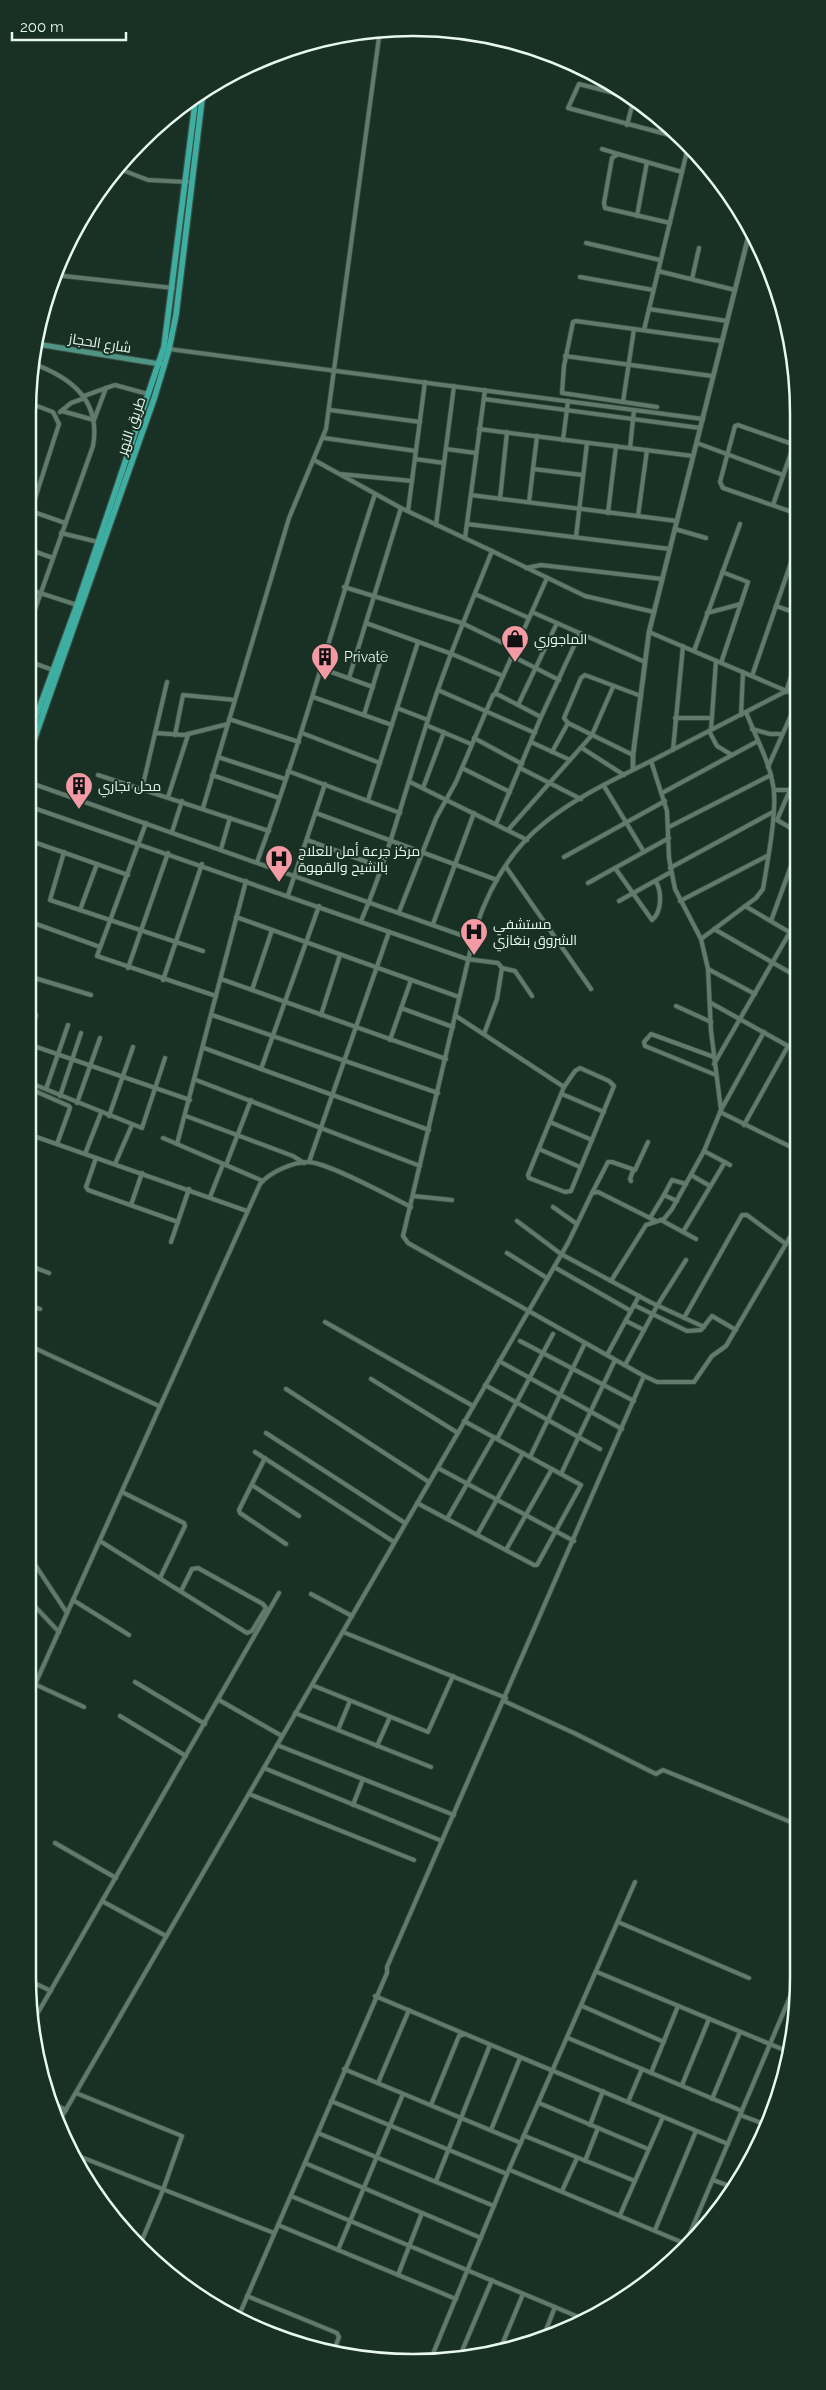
<svg xmlns="http://www.w3.org/2000/svg" width="826" height="2390" font-family="Raleway,Cairo,sans-serif">
<style>
.lines{fill:none;stroke-linecap:round;stroke-linejoin:round}
.minor-casing{stroke:#384f43;stroke-width:5.5}
.tertiary-casing{stroke:#384f43;stroke-width:6}
.secondary-casing{stroke:#384f43;stroke-width:7}
.primary-casing{stroke:#384f43;stroke-width:8}
.minor{stroke:#607b6b;stroke-width:4}
.tertiary{stroke:#607b6b;stroke-width:4.5}
.secondary{stroke:#509486;stroke-width:5}
.primary{stroke:#3faea2;stroke-width:5.5}
.labels{text-anchor:middle;stroke-width:4;stroke-linejoin:round;paint-order:stroke}
.street-label{font-size:14px;fill:#e8f8ee;stroke:#183124}
.poi-label{font-size:14px;fill:#e8f8ee;stroke:#183124;text-anchor:start}
.rim{fill:none;stroke:#e8f8ee;stroke-width:2.5}
</style>
<rect width="100%" height="100%" fill="#183124"/>
<g class="lines">
<defs>
<g id="minor">
<polyline points="463,34 464,33"/>
<polyline points="626,96 579,84 568,108 677,137"/>
<polyline points="627,125 633,102"/>
<polyline points="602,149 618,154"/>
<polyline points="117,168 148,180 187,182"/>
<polyline points="637,216 647,162"/>
<polyline points="670,223 605,208 604,203 612,158 618,154 682,172"/>
<polyline points="586,243 660,260"/>
<polyline points="658,271 735,290"/>
<polyline points="55,275 173,288"/>
<polyline points="580,277 653,290"/>
<polyline points="692,279 699,248"/>
<polyline points="649,309 727,321"/>
<polyline points="644,330 688,147"/>
<polyline points="169,349 703,419"/>
<polyline points="565,356 712,376"/>
<polyline points="84,396 106,388"/>
<polyline points="484,399 700,428"/>
<polyline points="623,402 634,329"/>
<polyline points="29,403 53,412 59,424 31,511"/>
<polyline points="657,407 562,393 564,366 573,322 576,321 721,341"/>
<polyline points="330,410 420,422"/>
<polyline points="62,411 94,420 106,388 115,385 148,394"/>
<polyline points="60,412 71,403 85,398"/>
<polyline points="479,429 693,456"/>
<polyline points="324,438 416,451"/>
<polyline points="563,440 568,401"/>
<polyline points="697,443 783,475"/>
<polyline points="795,445 738,425 735,426 720,482 723,488 795,513"/>
<polyline points="630,448 634,410"/>
<polyline points="446,449 476,453"/>
<polyline points="415,459 444,463"/>
<polyline points="314,460 401,508 349,678"/>
<polyline points="533,469 583,475"/>
<polyline points="340,474 412,481"/>
<polyline points="471,495 677,521"/>
<polyline points="500,499 507,432"/>
<polyline points="529,502 537,436"/>
<polyline points="773,505 794,444"/>
<polyline points="401,508 492,551"/>
<polyline points="28,510 65,523"/>
<polyline points="408,511 425,382"/>
<polyline points="608,513 616,446"/>
<polyline points="638,516 647,450"/>
<polyline points="467,524 670,549"/>
<polyline points="436,525 454,386"/>
<polyline points="675,529 706,538"/>
<polyline points="61,533 98,542"/>
<polyline points="576,537 587,443"/>
<polyline points="465,538 485,390"/>
<polyline points="28,549 53,558"/>
<polyline points="526,568 541,565 662,579"/>
<polyline points="344,587 462,623 515,649"/>
<polyline points="28,589 77,605"/>
<polyline points="475,594 529,618"/>
<polyline points="776,606 796,613"/>
<polyline points="532,612 645,662"/>
<polyline points="707,613 741,604"/>
<polyline points="366,623 452,654 503,676"/>
<path d="M28,629L93,446C101,401 72,378 34,364"/>
<polyline points="649,632 796,695"/>
<polyline points="694,651 740,524"/>
<polyline points="512,656 559,680"/>
<polyline points="28,661 53,670"/>
<polyline points="721,663 748,582 722,572"/>
<polyline points="320,668 373,687"/>
<polyline points="752,676 796,548"/>
<path d="M796,686C748,711 700,736 651,761C615,779 574,798 543,824C511,850 489,888 476,927L403,1236L408,1243L644,1376L657,1382H694L712,1356L726,1346L797,1225"/>
<polyline points="438,690 535,733"/>
<polyline points="786,692 796,661"/>
<polyline points="495,694 547,578"/>
<polyline points="313,697 392,725"/>
<polyline points="796,704 788,722 796,728"/>
<polyline points="518,705 557,623"/>
<polyline points="397,708 428,720"/>
<polyline points="364,715 383,653"/>
<polyline points="741,715 743,672"/>
<polyline points="675,718 711,718"/>
<polyline points="229,719 299,742"/>
<polyline points="426,725 471,744"/>
<polyline points="752,729 770,734 782,734"/>
<polyline points="711,730 716,661"/>
<polyline points="709,731 717,746 732,755"/>
<polyline points="155,733 184,735 228,724"/>
<polyline points="302,733 380,763"/>
<polyline points="175,735 183,695 235,700"/>
<polyline points="474,738 522,764"/>
<polyline points="531,742 570,760"/>
<polyline points="582,748 624,775"/>
<polyline points="673,750 683,646"/>
<polyline points="552,752 568,723"/>
<polyline points="633,755 568,723 564,718 581,678 585,675 641,696"/>
<polyline points="218,757 285,779"/>
<polyline points="651,761 667,811 669,858 675,889 701,939 708,969 711,1031 721,1110"/>
<polyline points="768,767 788,722"/>
<polyline points="462,768 510,792"/>
<polyline points="520,768 581,799"/>
<polyline points="288,771 400,813"/>
<polyline points="98,775 269,831"/>
<polyline points="212,775 279,798"/>
<polyline points="28,782 472,939"/>
<polyline points="410,782 527,840"/>
<polyline points="604,786 644,852"/>
<polyline points="423,788 444,732"/>
<polyline points="142,789 167,682"/>
<polyline points="774,790 790,790"/>
<polyline points="662,793 758,741"/>
<polyline points="168,797 188,735"/>
<polyline points="368,800 418,642"/>
<polyline points="28,806 467,959 498,963 502,968 497,999 484,1034"/>
<polyline points="203,808 289,518 326,429 380,30"/>
<polyline points="316,813 497,880"/>
<polyline points="777,820 796,776"/>
<polyline points="777,820 796,831"/>
<polyline points="146,823 97,956 216,996"/>
<polyline points="496,824 541,717 580,633"/>
<polyline points="669,827 771,775"/>
<polyline points="508,830 592,735 613,687"/>
<polyline points="172,832 182,801"/>
<polyline points="28,840 128,875"/>
<polyline points="307,840 381,867"/>
<polyline points="221,849 230,818"/>
<polyline points="64,852 50,900 203,951"/>
<polyline points="564,857 665,801"/>
<path d="M257,862C302,741 335,616 375,494"/>
<polyline points="506,867 591,989"/>
<path d="M615,868L652,920C662,912 662,892 656,882"/>
<polyline points="670,868 773,812"/>
<polyline points="588,883 669,838"/>
<polyline points="288,895 325,784"/>
<polyline points="619,901 671,872"/>
<polyline points="680,901 767,856"/>
<polyline points="319,906 261,1069 429,1130"/>
<polyline points="745,906 796,936"/>
<polyline points="80,910 97,864"/>
<polyline points="399,912 436,818 456,782 493,695 497,694 541,717"/>
<polyline points="236,917 459,997"/>
<polyline points="28,921 100,947"/>
<path d="M361,921C388,858 405,791 426,726C444,667 469,609 492,551L585,596L654,612"/>
<polyline points="771,921 796,852"/>
<polyline points="433,924 474,813"/>
<polyline points="714,929 796,976"/>
<path d="M701,939L756,898L763,889C767,864 778,808 773,785C769,760 755,736 746,712"/>
<polyline points="128,968 168,853"/>
<polyline points="502,968 515,971 532,996"/>
<polyline points="708,969 755,994"/>
<polyline points="28,976 91,995"/>
<polyline points="221,979 446,1059"/>
<polyline points="163,980 202,864"/>
<polyline points="252,990 272,930"/>
<polyline points="711,1003 788,1046 744,1125"/>
<polyline points="676,1006 711,1022"/>
<polyline points="401,1008 453,1027"/>
<polyline points="212,1015 438,1093"/>
<polyline points="321,1015 340,955"/>
<polyline points="456,1016 564,1087 528,1175 529,1178 565,1192 571,1191 614,1086 609,1081 580,1068 575,1071 564,1087"/>
<polyline points="390,1040 411,980"/>
<polyline points="28,1043 36,1015"/>
<polyline points="28,1044 190,1100"/>
<polyline points="204,1048 261,1069"/>
<polyline points="714,1057 651,1034 644,1042 645,1046 716,1075"/>
<polyline points="714,1064 790,932"/>
<polyline points="196,1080 420,1166"/>
<polyline points="28,1082 142,1128 165,1058"/>
<polyline points="28,1088 69,1106 70,1108 57,1144"/>
<polyline points="46,1089 68,1025"/>
<polyline points="562,1094 604,1112"/>
<polyline points="60,1096 81,1033"/>
<polyline points="77,1103 100,1038"/>
<polyline points="720,1112 797,1150"/>
<polyline points="109,1116 133,1047"/>
<polyline points="186,1116 293,1156 304,1163"/>
<polyline points="550,1122 592,1140"/>
<polyline points="28,1134 247,1211"/>
<polyline points="163,1138 263,1181"/>
<polyline points="177,1144 246,881"/>
<polyline points="539,1149 580,1167"/>
<polyline points="704,1151 730,1165"/>
<polyline points="85,1154 101,1113"/>
<polyline points="96,1158 86,1187 88,1190 178,1222"/>
<polyline points="309,1162 389,932"/>
<polyline points="115,1164 132,1125"/>
<polyline points="226,1165 251,1100"/>
<polyline points="691,1175 710,1186"/>
<polyline points="631,1181 630,1179 633,1171"/>
<polyline points="592,1193 608,1162 612,1162 635,1170 648,1142"/>
<polyline points="664,1195 672,1180 686,1184"/>
<polyline points="413,1196 452,1200"/>
<polyline points="210,1197 223,1164"/>
<polyline points="131,1205 142,1173"/>
<polyline points="553,1207 577,1224"/>
<polyline points="650,1218 664,1195 677,1201"/>
<polyline points="28,1220 28,1221"/>
<polyline points="661,1220 696,1239"/>
<polyline points="517,1221 561,1254 650,1302 704,1327"/>
<polyline points="683,1232 725,1162"/>
<polyline points="171,1242 189,1189"/>
<polyline points="507,1253 547,1278"/>
<polyline points="28,1265 49,1273"/>
<polyline points="554,1267 631,1311"/>
<polyline points="611,1281 646,1225 664,1219 672,1209 704,1151 721,1110 764,1032"/>
<polyline points="28,1304 40,1309"/>
<polyline points="634,1305 687,1331 701,1330 712,1316 736,1330"/>
<polyline points="684,1318 742,1215 747,1215 786,1244"/>
<polyline points="626,1321 644,1330"/>
<polyline points="325,1322 473,1406"/>
<polyline points="520,1341 634,1401"/>
<polyline points="28,1345 159,1406"/>
<polyline points="607,1355 639,1296"/>
<polyline points="499,1361 622,1429"/>
<polyline points="625,1365 657,1306 686,1260"/>
<polyline points="371,1379 458,1433"/>
<polyline points="485,1385 600,1449"/>
<polyline points="286,1389 429,1482"/>
<polyline points="266,1433 405,1523"/>
<polyline points="497,1439 553,1334"/>
<polyline points="255,1452 394,1542"/>
<polyline points="530,1457 585,1343"/>
<polyline points="265,1458 239,1510 240,1513 286,1544"/>
<polyline points="438,1468 574,1541"/>
<polyline points="561,1474 615,1360"/>
<polyline points="252,1485 299,1516"/>
<polyline points="122,1492 184,1523 185,1526 160,1578"/>
<polyline points="417,1503 534,1565 537,1565 581,1485 464,1421"/>
<polyline points="447,1519 494,1437"/>
<polyline points="477,1535 523,1453"/>
<polyline points="100,1541 247,1633 252,1631 266,1608 263,1604 198,1568 192,1569 181,1591"/>
<polyline points="506,1550 552,1469"/>
<polyline points="28,1554 67,1613"/>
<polyline points="311,1594 352,1616"/>
<polyline points="28,1599 59,1632"/>
<polyline points="73,1600 129,1635"/>
<polyline points="343,1632 506,1698"/>
<polyline points="28,1681 84,1707"/>
<polyline points="135,1682 205,1724"/>
<polyline points="312,1685 428,1732 453,1676"/>
<path d="M28,1700L260,1184C270,1172 293,1162 308,1162C327,1162 391,1197 411,1207"/>
<polyline points="219,1700 282,1736"/>
<polyline points="504,1701 574,1733 656,1774 663,1770 798,1825"/>
<polyline points="295,1713 431,1767"/>
<polyline points="120,1716 186,1756"/>
<polyline points="338,1730 350,1701"/>
<polyline points="277,1745 454,1815"/>
<polyline points="377,1746 390,1717"/>
<polyline points="264,1768 442,1841"/>
<polyline points="249,1794 414,1860"/>
<polyline points="353,1805 363,1779"/>
<polyline points="28,1811 31,1812"/>
<polyline points="55,1843 116,1878"/>
<polyline points="102,1901 166,1936"/>
<polyline points="618,1922 749,1978"/>
<polyline points="597,1972 789,2052"/>
<polyline points="28,1980 51,1991"/>
<polyline points="375,1996 465,2034"/>
<polyline points="582,2006 664,2042"/>
<polyline points="32,2023 279,1593"/>
<polyline points="568,2038 742,2111"/>
<polyline points="344,2069 521,2143"/>
<polyline points="651,2073 678,2006"/>
<polyline points="378,2083 409,2010"/>
<polyline points="682,2085 709,2019"/>
<polyline points="76,2093 182,2136 163,2190 140,2245"/>
<polyline points="712,2099 740,2032"/>
<polyline points="331,2101 507,2174"/>
<polyline points="50,2102 66,2110"/>
<polyline points="628,2102 642,2069"/>
<polyline points="539,2103 648,2149"/>
<polyline points="431,2105 459,2036 465,2034 728,2144"/>
<polyline points="740,2115 764,2124"/>
<polyline points="57,2125 568,1243 592,1193 598,1192 656,1221"/>
<polyline points="590,2125 603,2091"/>
<polyline points="491,2130 520,2058"/>
<polyline points="318,2133 494,2206"/>
<polyline points="525,2136 635,2181"/>
<polyline points="76,2155 274,2233"/>
<polyline points="585,2161 598,2128"/>
<polyline points="305,2163 481,2238"/>
<polyline points="510,2170 686,2244"/>
<polyline points="713,2180 735,2188"/>
<polyline points="436,2181 490,2045"/>
<polyline points="562,2191 577,2158"/>
<polyline points="291,2196 581,2318"/>
<polyline points="620,2215 663,2117"/>
<polyline points="278,2225 456,2299"/>
<polyline points="655,2230 696,2131"/>
<polyline points="338,2250 403,2094"/>
<polyline points="682,2252 798,1978"/>
<polyline points="398,2275 422,2213"/>
<polyline points="247,2296 337,2333 339,2337 334,2350"/>
<polyline points="237,2320 387,1973 387,1967 644,1376"/>
<polyline points="544,2335 555,2307"/>
<polyline points="499,2352 523,2294"/>
<polyline points="459,2358 492,2280"/>
<polyline points="430,2361 507,2174 635,1882"/>
</g>
<polyline id="tertiary" points="633,769 633,755 649,632 750,230"/>
<polyline id="secondary" points="37,344 160,364"/>
<g id="primary">
<polyline points="28,739 77,605 164,347 196,96"/>
<polyline points="28,757 154,399 169,349 176,315 203,91"/>
</g>
</defs>
<use href="#minor" class="minor-casing"/>
<use href="#tertiary" class="tertiary-casing"/>
<use href="#secondary" class="secondary-casing"/>
<use href="#primary" class="primary-casing"/>
<use href="#minor" class="minor"/>
<use href="#tertiary" class="tertiary"/>
<use href="#secondary" class="secondary"/>
<use href="#primary" class="primary"/>
</g>
<defs>
<symbol id="shop-pin" viewBox="-11 -11 22 30"><path d="M0 17L-7.5 6A9.5 9.5 0 1 1 7.5 6Z" fill="#f49aa4" stroke="#183124"/><path d="M-5-2.5h2.3a2.7 3.5 0 0 1 5.4 0H5L5.5 6h-11ZM-1.5-2.5h3a1.5 2.3 0 0 0-3 0Z" fill="#111"/></symbol>
<symbol id="building-pin" viewBox="-11 -11 22 30"><path d="M0 17L-7.5 6A9.5 9.5 0 1 1 7.5 6Z" fill="#f49aa4" stroke="#183124"/><path d="M-4-6H4V6H1V3H-1V6H-4ZM-2.5-4.3h1.7v1.8h-1.7ZM.8-4.3h1.7v1.8H.8ZM-2.5-1h1.7V.8h-1.7ZM.8-1h1.7V.8H.8Z" fill="#111"/></symbol>
<symbol id="hospital-pin" viewBox="-11 -11 22 30"><path d="M0 17L-7.5 6A9.5 9.5 0 1 1 7.5 6Z" fill="#f49aa4" stroke="#183124"/><path d="M-5-5h3v3.5h4V-5h3V5h-3V1.5h-4V5h-3Z" fill="#111"/></symbol>
</defs>
<g fill-rule="evenodd">
<use href="#shop-pin" x="499" y="623" width="32" height="43"/>
<use href="#building-pin" x="309" y="641" width="32" height="43"/>
<use href="#building-pin" x="63" y="770" width="32" height="43"/>
<use href="#hospital-pin" x="263" y="843" width="32" height="43"/>
<use href="#hospital-pin" x="458" y="916" width="32" height="43"/>
</g>
<g class="labels">
<g class="street-label">
<text transform="translate(100 343) rotate(9)" y="5">شارع الحجاز</text>
<text transform="translate(131 426) rotate(-71)" y="5">طريق النهر</text>
</g>
<g class="poi-label">
<text x="534" y="644">الماجوري</text>
<text x="344" y="662">Private</text>
<text x="98" y="791">محل تجاري</text>
<text x="298" y="856">مركز جرعة أمل للعلاج<tspan x="298" dy="16">بالشيح والقهوة</tspan></text>
<text x="493" y="929">مستشفي<tspan x="493" dy="16">الشروق بنغازي</tspan></text>
</g>
</g>
<path d="M0 0H826V2390H0ZM413 36H413A377 377 0 0 1 790 413V1977A377 377 0 0 1 413 2354H413A377 377 0 0 1 36 1977V413A377 377 0 0 1 413 36Z" fill="#183124" fill-rule="evenodd"/>
<path class="rim" d="M413 36H413A377 377 0 0 1 790 413V1977A377 377 0 0 1 413 2354H413A377 377 0 0 1 36 1977V413A377 377 0 0 1 413 36Z"/>
<path d="M12 32v8h114v-8" fill="none" stroke="#e8f8ee" stroke-width="2.5"/>
<text x="20" y="32" font-size="15" fill="#e8f8ee" stroke="#183124" stroke-width="4" paint-order="stroke">200 m</text>
</svg>
